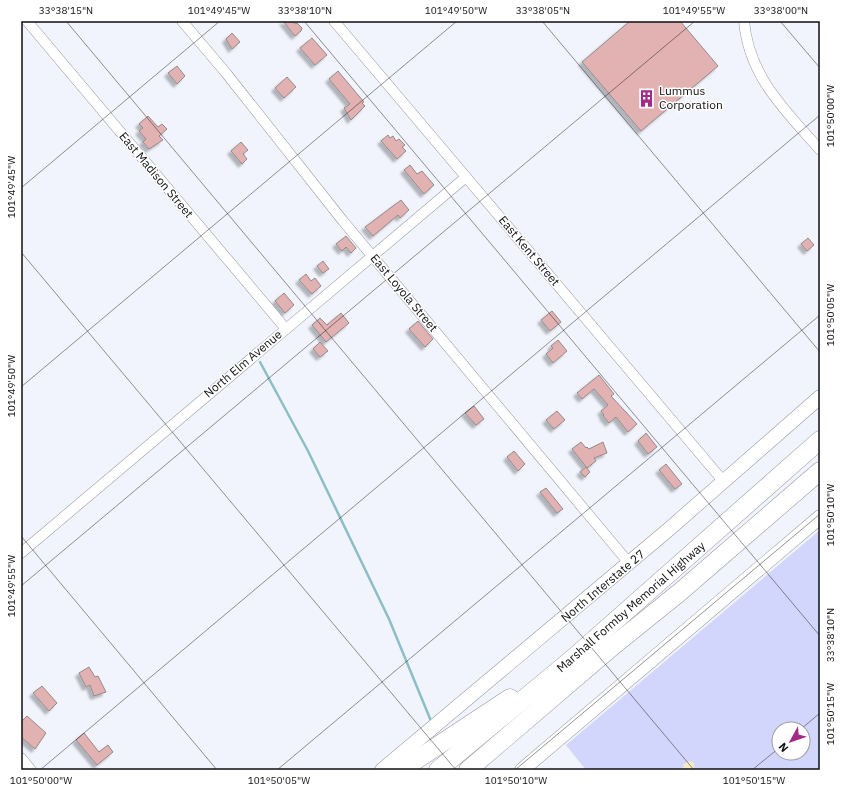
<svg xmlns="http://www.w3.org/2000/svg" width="841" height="791" font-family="'IBM Plex Sans',sans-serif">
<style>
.green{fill:#d2d6fd;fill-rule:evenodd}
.sand{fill:#f5ebc5}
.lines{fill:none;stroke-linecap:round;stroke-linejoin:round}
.stream{stroke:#8bbec5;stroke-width:2.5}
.building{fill:#e1b2b1;stroke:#948989;filter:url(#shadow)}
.minor-casing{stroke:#95979f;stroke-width:11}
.secondary-casing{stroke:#95979f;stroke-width:15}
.motorway-casing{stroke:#95979f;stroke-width:19}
.minor{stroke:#fff;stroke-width:10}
.secondary{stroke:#fff;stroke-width:14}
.motorway{stroke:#fff;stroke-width:18}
.ticks{fill:none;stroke:#0f0f12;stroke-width:1;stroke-opacity:0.45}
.labels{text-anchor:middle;stroke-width:3;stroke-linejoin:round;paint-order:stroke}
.poi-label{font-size:12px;fill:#0f0f12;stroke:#fff;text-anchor:start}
.street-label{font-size:12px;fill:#0f0f12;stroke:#fff}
.neatline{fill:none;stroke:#0f0f12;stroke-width:1.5}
.ticks-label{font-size:10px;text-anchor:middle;fill:#0f0f12}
</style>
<defs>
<filter id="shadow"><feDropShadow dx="-3.5" dy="3.5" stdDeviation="1" flood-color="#0004"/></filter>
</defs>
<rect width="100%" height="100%" fill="#f2f4fd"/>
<path class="green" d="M820,530V770H586L566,745ZM779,729H803V753H779Z"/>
<polygon class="sand" points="689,761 694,763 694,770 682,770 684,764"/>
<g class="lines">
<polyline class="stream" points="260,362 308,451 389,619 431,721"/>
</g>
<g class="building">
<polygon points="283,21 293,21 295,24 297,23 302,28 301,31 295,36"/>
<polygon points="630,21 680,21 718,66 641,131 582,62"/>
<polygon points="232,33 240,42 232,49 226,39"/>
<polygon points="312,38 327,55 315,65 300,48"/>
<polygon points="177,66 185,76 177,84 168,73"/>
<polygon points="338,71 364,102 362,103 365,106 351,120 344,108 350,104 329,79"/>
<polygon points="287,77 296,87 284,98 275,88"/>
<polygon points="148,116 158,127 162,124 167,129 159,136 163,140 149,149 143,142 146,139 139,131 143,128 139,124"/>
<polygon points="388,135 390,138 393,136 396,141 399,139 405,145 402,147 406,151 397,159 381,141"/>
<polygon points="241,142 248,150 243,154 247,159 242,164 231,151"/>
<polygon points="410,165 417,174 422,171 434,185 424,194 404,170"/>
<polygon points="401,200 409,210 400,218 398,215 373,236 365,227"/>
<polygon points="346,236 356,248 351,253 346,247 342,251 336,244"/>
<polygon points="808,238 814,245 807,251 801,244"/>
<polygon points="323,261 329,269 323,273 317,266"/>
<polygon points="306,274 311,281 315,278 321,286 312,294 299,280"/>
<polygon points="284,293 294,305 285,313 275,301"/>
<polygon points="552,311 561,322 550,331 541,320"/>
<polygon points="341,313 349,323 326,342 312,325 320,318 327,325"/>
<polygon points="418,321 433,339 425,347 409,329"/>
<polygon points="558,340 567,351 553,363 546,354 553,348 551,346"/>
<polygon points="320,342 328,351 320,357 313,349"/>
<polygon points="599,375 614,394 611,396 637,424 628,432 616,417 609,423 603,416 604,415 601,411 608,405 594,389 582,399 577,393"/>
<polygon points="474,406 484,419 476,425 465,413"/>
<polygon points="557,411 565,420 554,429 546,420"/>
<polygon points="646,433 657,447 648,454 638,441"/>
<polygon points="581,442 586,448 587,447 589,449 603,442 607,453 594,458 596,461 587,468 572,449"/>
<polygon points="514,451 525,464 518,471 507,457"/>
<polygon points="666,464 682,484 675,489 659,470"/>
<polygon points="586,467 590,472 585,477 580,472"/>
<polygon points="546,488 563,509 557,513 540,492"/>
<polygon points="89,667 95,677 98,676 106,692 94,696 90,685 86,687 79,673"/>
<polygon points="42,686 57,703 49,711 33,693"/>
<polygon points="27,716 46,733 35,749 21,737 21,722"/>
<polygon points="84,733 99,752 108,745 113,752 97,765 76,740"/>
</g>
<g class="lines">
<defs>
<g id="minor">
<polyline points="27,21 286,329"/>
<polyline points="182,21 226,73 343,221 629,563"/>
<polyline points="334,21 724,482"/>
<path d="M744,21C749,77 785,110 820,150"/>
<polyline points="21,553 466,177"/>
<polyline points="21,758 31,770"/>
</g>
<g id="secondary">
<polyline points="382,770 668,530 820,397"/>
<polyline points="522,770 820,517"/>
</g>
<g id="motorway">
<polyline points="401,770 510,698"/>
<polyline points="438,770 572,659 820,440"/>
<polyline points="468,770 613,646 680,592 820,471"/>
</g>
</defs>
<use href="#minor" class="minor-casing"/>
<use href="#secondary" class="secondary-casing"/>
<use href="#motorway" class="motorway-casing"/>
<use href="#minor" class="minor"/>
<use href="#secondary" class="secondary"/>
<use href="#motorway" class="motorway"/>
</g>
<path class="ticks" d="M66,21L694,770M304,21L820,636M542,21L820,352M780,21L820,68M21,188L220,21M21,252L456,770M21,387L457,21M21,536L217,770M21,586L695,21M801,729L820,713M40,770L820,115M277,770L820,315M515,770L820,514M752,770L779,748"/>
<defs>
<symbol id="building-bare" viewBox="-9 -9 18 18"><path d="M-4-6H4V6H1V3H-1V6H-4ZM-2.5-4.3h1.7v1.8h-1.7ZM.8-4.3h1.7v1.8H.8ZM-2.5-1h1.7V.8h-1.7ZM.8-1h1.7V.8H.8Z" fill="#a12b85" stroke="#fff" stroke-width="2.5" paint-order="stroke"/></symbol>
</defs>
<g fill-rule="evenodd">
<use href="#building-bare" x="634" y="86" width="25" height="25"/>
</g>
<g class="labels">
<g class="poi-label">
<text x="659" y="95">Lummus<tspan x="659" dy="14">Corporation</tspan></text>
</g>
<g class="street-label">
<text transform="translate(156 175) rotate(50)" y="4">East Madison Street</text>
<text transform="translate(529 251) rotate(50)" y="4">East Kent Street</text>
<text transform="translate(404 293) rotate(50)" y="4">East Loyola Street</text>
<text transform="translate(243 364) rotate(-40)" y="4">North Elm Avenue</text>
<text transform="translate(603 586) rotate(-40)" y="4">North Interstate 27</text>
<text transform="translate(631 607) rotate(-41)" y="4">Marshall Formby Memorial Highway</text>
</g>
</g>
<rect width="841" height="791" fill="none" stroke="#ffffff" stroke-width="44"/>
<g transform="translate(791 741) rotate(230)"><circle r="19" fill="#ffffff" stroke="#9f9fa0"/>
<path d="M0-3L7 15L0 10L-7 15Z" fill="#a12b85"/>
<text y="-6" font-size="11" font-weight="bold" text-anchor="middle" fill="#0f0f12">N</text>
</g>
<rect x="22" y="22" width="797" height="747" class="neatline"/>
<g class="ticks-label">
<text x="66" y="14">33°38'15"N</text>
<text x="219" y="14">101°49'45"W</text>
<text x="305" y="14">33°38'10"N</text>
<text x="456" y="14">101°49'50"W</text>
<text x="543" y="14">33°38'05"N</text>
<text x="694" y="14">101°49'55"W</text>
<text x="781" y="14">33°38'00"N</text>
<text transform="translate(830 116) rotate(-90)" y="4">101°50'00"W</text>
<text transform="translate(11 187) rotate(-90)" y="4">101°49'45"W</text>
<text transform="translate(830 315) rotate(-90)" y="4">101°50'05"W</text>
<text transform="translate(11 386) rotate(-90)" y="4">101°49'50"W</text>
<text transform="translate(830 515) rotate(-90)" y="4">101°50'10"W</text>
<text transform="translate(11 586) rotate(-90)" y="4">101°49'55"W</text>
<text transform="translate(830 635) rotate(-90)" y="4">33°38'10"N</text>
<text transform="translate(830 714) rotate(-90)" y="4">101°50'15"W</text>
<text x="41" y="784">101°50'00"W</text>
<text x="279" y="784">101°50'05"W</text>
<text x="516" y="784">101°50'10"W</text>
<text x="754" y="784">101°50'15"W</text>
</g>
</svg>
